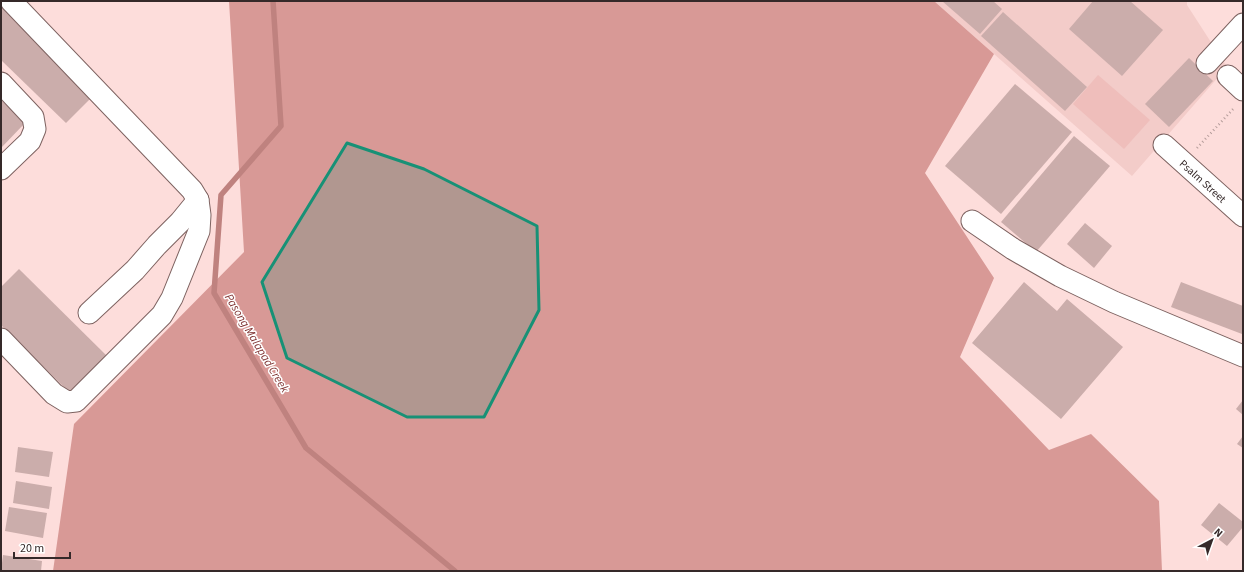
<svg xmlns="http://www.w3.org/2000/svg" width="1244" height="572" font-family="'Source Sans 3',sans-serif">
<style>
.built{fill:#f3ccc9}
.green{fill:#efbebb}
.forest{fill:#d89996}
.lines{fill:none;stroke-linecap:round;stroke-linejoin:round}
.stream{stroke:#bf827f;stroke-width:5.5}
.building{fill:#cbadab}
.minor-casing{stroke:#7d6260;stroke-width:23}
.path{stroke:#b49c9a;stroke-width:2.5;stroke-dasharray:1 3;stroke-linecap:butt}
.minor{stroke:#fff;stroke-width:21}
.marked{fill:#179176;fill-opacity:0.2;stroke:#179176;stroke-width:3;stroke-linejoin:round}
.labels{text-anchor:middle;stroke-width:3;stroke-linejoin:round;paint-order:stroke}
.street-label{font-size:11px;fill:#352929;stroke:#fff}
.water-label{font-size:12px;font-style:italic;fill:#823736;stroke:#fff}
</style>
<rect width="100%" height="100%" fill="#fddddb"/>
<polygon class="built" points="934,1 1187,1 1187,5 1227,67 1132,176"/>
<polygon class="green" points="1098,75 1150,120 1124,149 1073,104"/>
<polygon class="forest" points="229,1 934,1 994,54 925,173 994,278 960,357 1049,450 1091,434 1159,501 1162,571 53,571 74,424 244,252"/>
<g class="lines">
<polyline class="stream" points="273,1 281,126 221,195 214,293 306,448 455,571"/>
</g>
<g class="building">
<polygon points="942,1 993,1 1002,9 980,34"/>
<polygon points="1093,1 1130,1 1163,30 1122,76 1069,29"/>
<polygon points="1,2 95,94 66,123 1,60"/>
<polygon points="1003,12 1087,87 1065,111 981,36"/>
<polygon points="1189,58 1213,81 1169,127 1145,104"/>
<polygon points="1015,84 1072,132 1001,214 945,166"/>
<polygon points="1,100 25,123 1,148"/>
<polygon points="1074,136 1110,166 1036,252 1001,222"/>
<polygon points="1085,223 1112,246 1094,268 1067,244"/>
<polygon points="19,269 108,357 71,394 1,325 1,287"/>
<polygon points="1024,282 1057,311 1067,299 1123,347 1061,419 972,343"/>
<polygon points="1181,282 1243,306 1243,331 1242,334 1171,307"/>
<polygon points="1243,400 1243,415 1236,409"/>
<polygon points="1243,436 1243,448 1237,444"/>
<polygon points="18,447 53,452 49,477 15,472"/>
<polygon points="16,481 52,487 49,509 13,503"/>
<polygon points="1219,503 1243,522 1243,527 1227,546 1201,525"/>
<polygon points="9,507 47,513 43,538 5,531"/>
<polygon points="3,555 42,561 41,571 1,571"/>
</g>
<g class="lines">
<defs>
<g id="minor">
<polyline points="1207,63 1243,24"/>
<polyline points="1228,76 1243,90"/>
<polyline points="1,83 33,117 35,129 30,141 1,169"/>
<polyline points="1164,145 1243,216"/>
<polyline points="972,221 1013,249 1060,276 1114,302 1243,356"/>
<polyline points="89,313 135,270 157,245 180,222 198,200"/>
<polyline points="1,339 54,394 67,402 76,401 162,315 172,298 199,231 200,215 198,200 192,190 11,1"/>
</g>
</defs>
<use href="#minor" class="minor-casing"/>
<polyline class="path" points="1197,148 1235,107"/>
<use href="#minor" class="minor"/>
</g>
<path class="marked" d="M347,143L424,169L537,226L539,310L484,417H407L287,358L262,282Z"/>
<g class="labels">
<g class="street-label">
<text transform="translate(1203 181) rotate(42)" y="4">Psalm Street</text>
</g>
<g class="water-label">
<text transform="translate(257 343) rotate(59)" y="4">Pasong Malapad Creek</text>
</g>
</g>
<rect width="1244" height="572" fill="none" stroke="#352929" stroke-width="4"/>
<g transform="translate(1212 540) rotate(41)" stroke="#ffffff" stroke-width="3" paint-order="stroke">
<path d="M0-3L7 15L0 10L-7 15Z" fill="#352929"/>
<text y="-6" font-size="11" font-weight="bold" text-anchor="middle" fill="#352929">N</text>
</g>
<path d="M14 552v6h56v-6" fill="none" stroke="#352929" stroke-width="2"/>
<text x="20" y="552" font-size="12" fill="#352929" stroke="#ffffff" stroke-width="3" paint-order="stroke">20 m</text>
</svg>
